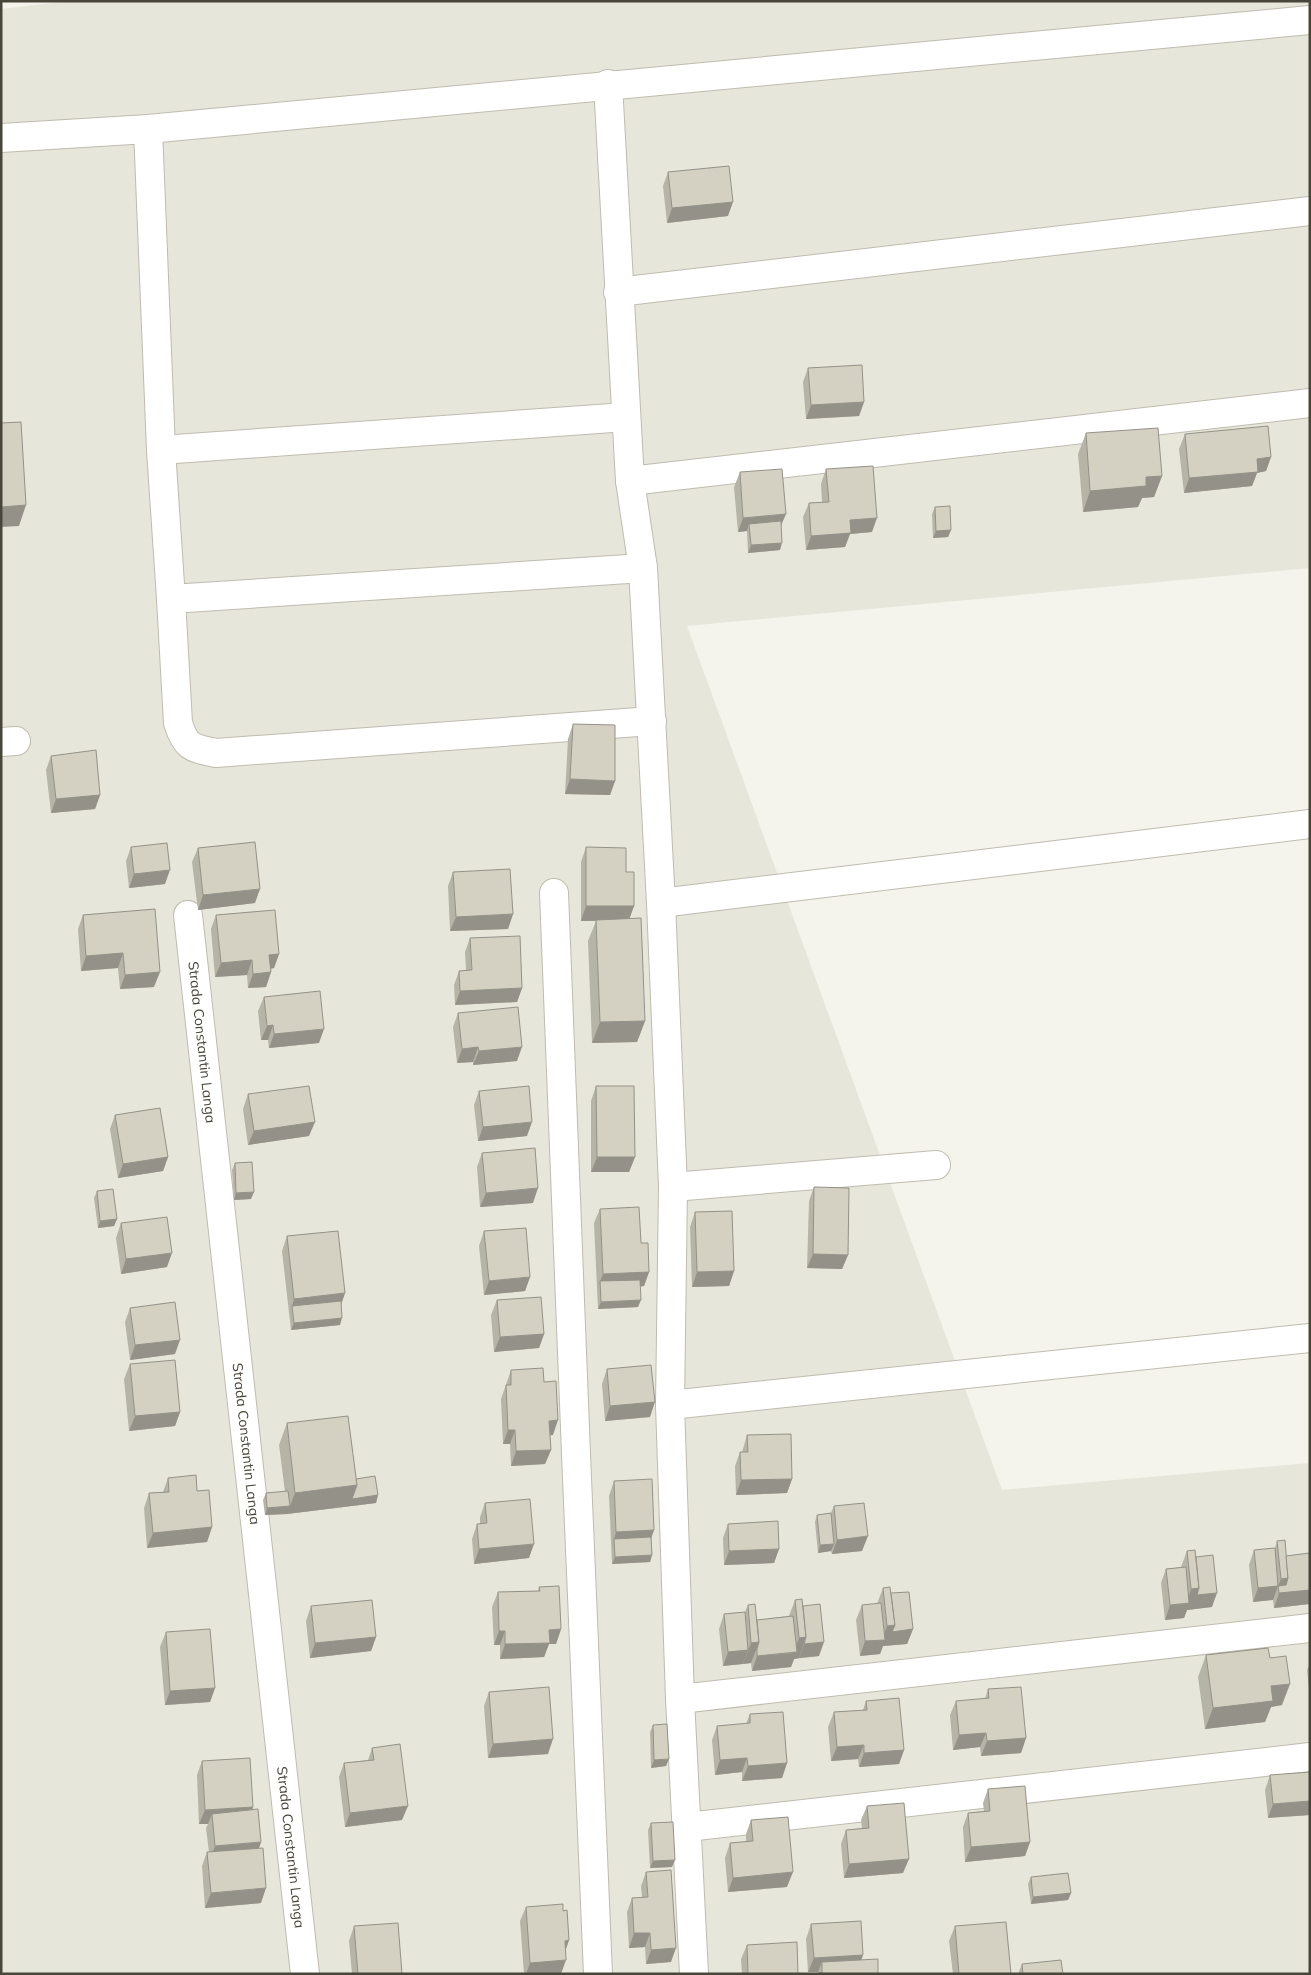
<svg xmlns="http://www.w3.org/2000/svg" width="1311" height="1975" font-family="Mulish,sans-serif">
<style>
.residential{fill:#e7e6da}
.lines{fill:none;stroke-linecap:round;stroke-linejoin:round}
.street-casing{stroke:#bfbcaf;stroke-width:30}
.street{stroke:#fff;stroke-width:28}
.wall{fill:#b6b4a7}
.shaded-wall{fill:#949288}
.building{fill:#d4d1c2;stroke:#949288}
.labels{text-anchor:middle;stroke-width:4;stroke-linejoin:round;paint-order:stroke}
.street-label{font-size:14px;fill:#48453a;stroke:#fff}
</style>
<rect width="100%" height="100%" fill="#f4f3ec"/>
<polygon class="residential" points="68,1 1310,1 1310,568 687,626 1002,1490 1310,1463 1310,1974 1,1974 1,9"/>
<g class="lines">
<defs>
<g id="street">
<polyline points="608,84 630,481 643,568 661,903 673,1187 670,1405 680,1699 694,1974"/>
<polyline points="148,129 161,450 171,599"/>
<polyline points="1,138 148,129 1310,20"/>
<polyline points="618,292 1310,211"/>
<polyline points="161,450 626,417"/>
<polyline points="630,481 1310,403"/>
<path d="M643,568L171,599L178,723C186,748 192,748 216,753L652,721"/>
<polyline points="1,742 16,741"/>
<path d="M554,893C570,1253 580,1614 598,1974"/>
<polyline points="661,903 1310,824"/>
<path id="s1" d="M188,915L305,1974"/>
<polyline points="673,1187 936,1165"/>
<polyline points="670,1405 1310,1338"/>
<polyline points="680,1699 1310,1628"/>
<polyline points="687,1827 1310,1757"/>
</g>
</defs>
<use href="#street" class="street-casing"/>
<use href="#street" class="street"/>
</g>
<g class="wall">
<polygon points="668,172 728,216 667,223 663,186"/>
<polygon points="808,368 864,402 859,416 806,419 803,382"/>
<polygon points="1086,433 1162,476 1154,497 1142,498 1138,507 1083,512 1078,454"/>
<polygon points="1185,434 1271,457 1266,471 1257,473 1252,486 1184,493 1179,449"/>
<polygon points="826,469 872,532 850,534 845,547 806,550 803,517 809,503 822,502 821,484"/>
<polygon points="740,472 781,527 780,550 748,553 747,531 738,532 734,487"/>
<polygon points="935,507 951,530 948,537 933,538 932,514"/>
<polygon points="573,724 615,781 610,795 565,794 568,739"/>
<polygon points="51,756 100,795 95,809 51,813 46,770"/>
<polygon points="131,847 165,884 129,888 126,861"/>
<polygon points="586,847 626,872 634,906 629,919 645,1021 637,1042 592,1043 588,941 596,921 581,921 581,862"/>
<polygon points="198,848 255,903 198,910 192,862"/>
<polygon points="453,872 513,914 508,929 450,931 448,886"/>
<polygon points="155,909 154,987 120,989 118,968 81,971 78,929 83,915"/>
<polygon points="216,915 279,954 274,968 271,969 271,972 266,987 248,988 247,975 215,977 211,929"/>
<polygon points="470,938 522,988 517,1002 455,1005 454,985 459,971 466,970 465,952"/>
<polygon points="264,997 319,1043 269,1048 268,1040 261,1040 258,1011"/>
<polygon points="458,1013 517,1061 473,1065 473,1062 457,1063 453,1027"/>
<polygon points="596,1086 635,1157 629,1172 591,1172 591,1101"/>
<polygon points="479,1091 527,1136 478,1141 474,1105"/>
<polygon points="248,1094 309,1136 248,1145 243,1109"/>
<polygon points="115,1115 168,1157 163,1171 118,1178 110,1129"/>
<polygon points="482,1153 533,1203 480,1207 477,1167"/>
<polygon points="235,1163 251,1199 234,1200 232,1170"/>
<polygon points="814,1187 848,1255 842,1269 807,1268 809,1201"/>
<polygon points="97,1191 117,1219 114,1226 98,1228 94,1198"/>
<polygon points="600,1209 641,1243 649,1272 644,1286 640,1287 638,1307 598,1309 594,1223"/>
<polygon points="695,1212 734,1271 729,1286 692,1287 690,1227"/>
<polygon points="121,1223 167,1267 121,1274 116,1238"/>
<polygon points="484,1231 530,1277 525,1291 484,1295 479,1246"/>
<polygon points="287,1236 345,1293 341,1304 340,1325 291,1330 282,1251"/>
<polygon points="497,1300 544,1334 539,1348 494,1352 491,1315"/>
<polygon points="130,1308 175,1354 130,1360 125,1322"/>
<polygon points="130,1364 180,1412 175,1426 129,1431 124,1379"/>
<polygon points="607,1369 650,1417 605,1421 602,1384"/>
<polygon points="511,1370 544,1382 553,1435 550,1435 551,1450 545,1464 511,1466 510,1444 503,1444 501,1399"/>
<polygon points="287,1423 356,1479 378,1495 376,1503 287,1514 265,1515 263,1500 266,1493 285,1492 279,1445"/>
<polygon points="747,1435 792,1479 787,1493 736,1495 735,1466 740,1452 742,1452"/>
<polygon points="168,1478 212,1527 207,1542 147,1548 144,1508 149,1493 163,1492"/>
<polygon points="614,1481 654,1530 651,1537 652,1555 650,1562 612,1564 609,1496"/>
<polygon points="485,1503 529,1558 474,1564 472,1539 477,1524 480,1524 480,1517"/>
<polygon points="834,1506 862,1551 832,1554 831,1551 818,1553 815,1522 817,1515 831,1513"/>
<polygon points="728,1524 779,1549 774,1563 724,1565 723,1538"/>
<polygon points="1277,1541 1286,1556 1310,1553 1310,1604 1274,1608 1273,1600 1253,1602 1249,1565 1254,1550 1275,1548"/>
<polygon points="1187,1551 1196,1557 1212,1607 1187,1610 1184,1618 1165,1620 1161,1583 1166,1569 1181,1567"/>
<polygon points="539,1587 561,1629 556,1644 549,1644 544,1657 500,1659 500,1645 494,1645 492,1607 498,1592 538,1591"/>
<polygon points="883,1588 891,1593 913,1629 907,1644 883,1646 880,1654 860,1656 856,1620 862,1605 877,1604"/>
<polygon points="795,1600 803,1606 819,1656 794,1659 791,1667 752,1671 751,1663 723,1666 719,1629 724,1614 745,1612 748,1605 757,1620 789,1616"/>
<polygon points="311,1606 376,1637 371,1651 310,1658 306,1621"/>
<polygon points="166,1632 215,1688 210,1702 165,1705 160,1647"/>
<polygon points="1206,1655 1270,1658 1282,1705 1271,1707 1265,1722 1205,1729 1198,1677"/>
<polygon points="1310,1664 1310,1697 1307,1670"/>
<polygon points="988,1689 1026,1738 1021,1753 981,1756 980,1747 953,1750 950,1715 956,1701 985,1699"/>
<polygon points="489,1692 548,1754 488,1758 484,1706"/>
<polygon points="866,1701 904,1750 899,1764 859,1767 858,1759 831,1761 828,1727 834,1712 863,1710"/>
<polygon points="750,1714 787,1763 782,1778 742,1781 742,1772 715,1775 712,1740 717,1726 746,1724"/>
<polygon points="653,1725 666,1766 651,1768 650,1732"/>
<polygon points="372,1748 402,1820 345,1827 339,1777 344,1763 368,1760"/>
<polygon points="202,1761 253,1807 252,1810 261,1842 259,1848 261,1903 205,1908 202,1866 207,1852 209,1852 206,1828 208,1824 199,1824 197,1775"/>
<polygon points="1310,1772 1310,1815 1268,1818 1265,1790 1270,1775"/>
<polygon points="988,1789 1030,1842 1025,1856 965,1862 963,1827 968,1813 984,1811 983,1803"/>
<polygon points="867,1806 903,1873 844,1878 841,1844 846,1830 862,1828 861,1820"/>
<polygon points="751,1820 787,1887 728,1892 725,1858 730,1843 746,1842 746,1834"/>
<polygon points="651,1823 672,1867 650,1868 648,1830"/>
<polygon points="646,1872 671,1962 646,1964 645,1947 629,1948 627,1912 632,1898 642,1897 641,1886"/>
<polygon points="1031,1877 1071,1893 1068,1900 1031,1904 1028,1884"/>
<polygon points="526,1907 563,1911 569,1940 565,1951 561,1974 524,1974 520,1921"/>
<polygon points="811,1924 863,1955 861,1960 822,1974 817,1974 818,1972 808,1972 806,1939"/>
<polygon points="354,1926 402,1974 352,1974 349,1941"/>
<polygon points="955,1926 1011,1974 953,1974 949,1941"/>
<polygon points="747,1945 798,1974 742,1974 741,1959"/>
<polygon points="1022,1964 1063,1974 1018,1974"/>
</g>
<g class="shaded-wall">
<polygon points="733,202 728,216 667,223 672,208"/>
<polygon points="864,402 859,416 806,419 811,405"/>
<polygon points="1271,457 1266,471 1257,473 1252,486 1184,493 1189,478 1257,459"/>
<polygon points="1162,476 1154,497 1142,498 1138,507 1083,512 1090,491 1146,477"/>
<polygon points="26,505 19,526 1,527 1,507"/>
<polygon points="786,514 780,528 749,524 747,531 738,532 743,518"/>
<polygon points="877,518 872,532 850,534 845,547 806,550 811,536 850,520"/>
<polygon points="951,530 948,537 933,538 936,531"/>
<polygon points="782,543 780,550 748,553 751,545"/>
<polygon points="570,779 615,781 610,795 565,794"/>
<polygon points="100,795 95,809 51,813 56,799"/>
<polygon points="170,870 165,884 129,888 134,874"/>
<polygon points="260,889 255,903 198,910 203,895"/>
<polygon points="586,906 634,906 629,920 581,921"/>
<polygon points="513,914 508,929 450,931 456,917"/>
<polygon points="123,953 118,968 81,971 86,956"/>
<polygon points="279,954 274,968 264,969 269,955"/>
<polygon points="252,960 247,975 215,977 221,963"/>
<polygon points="160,972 154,987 120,989 125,975"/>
<polygon points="271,972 266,987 248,988 253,974"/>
<polygon points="522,988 517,1002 455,1005 460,991"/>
<polygon points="645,1021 637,1042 592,1043 600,1022"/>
<polygon points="273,1025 268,1040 261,1040 267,1026"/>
<polygon points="324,1029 319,1043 269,1048 274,1034"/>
<polygon points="478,1047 473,1062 457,1063 462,1049"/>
<polygon points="522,1047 517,1061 473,1065 479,1051"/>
<polygon points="315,1122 309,1136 248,1145 254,1131"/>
<polygon points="532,1122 527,1136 478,1141 483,1127"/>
<polygon points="168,1157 163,1171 118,1178 123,1164"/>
<polygon points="597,1157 635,1157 629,1172 591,1172"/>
<polygon points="538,1188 533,1203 480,1207 486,1193"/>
<polygon points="254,1192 251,1199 234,1200 236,1193"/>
<polygon points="117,1219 114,1226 98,1228 100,1221"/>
<polygon points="172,1253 167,1267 121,1274 126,1259"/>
<polygon points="813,1254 848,1255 842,1269 807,1268"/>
<polygon points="734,1271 729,1286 692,1287 697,1272"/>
<polygon points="649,1272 644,1286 600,1288 600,1281 597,1289 603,1274"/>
<polygon points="530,1277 525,1291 484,1295 489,1281"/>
<polygon points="345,1293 340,1308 292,1306 294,1299"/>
<polygon points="641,1300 638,1307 598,1309 601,1302"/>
<polygon points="342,1318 340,1325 291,1330 294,1323"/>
<polygon points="544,1334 539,1348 494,1352 500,1337"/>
<polygon points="180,1340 175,1354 130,1360 135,1345"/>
<polygon points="655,1402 650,1417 605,1421 610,1406"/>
<polygon points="180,1412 175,1426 129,1431 135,1416"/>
<polygon points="558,1420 553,1435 544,1436 549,1421"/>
<polygon points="508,1430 515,1430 510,1444 503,1444"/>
<polygon points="551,1450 545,1464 511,1466 516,1451"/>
<polygon points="792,1479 787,1493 736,1495 741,1480"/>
<polygon points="357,1485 378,1495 376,1503 287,1514 265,1515 267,1508 290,1506 295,1493"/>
<polygon points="212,1527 207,1542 147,1548 153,1533"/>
<polygon points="654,1530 649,1545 614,1539 616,1532"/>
<polygon points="868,1536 862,1551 832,1554 837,1540"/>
<polygon points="534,1544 529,1558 474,1564 479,1549"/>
<polygon points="834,1544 831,1551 818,1553 820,1545"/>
<polygon points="779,1549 774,1563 724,1565 729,1551"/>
<polygon points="652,1555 650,1562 612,1564 615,1557"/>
<polygon points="1288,1578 1310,1590 1310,1604 1274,1608 1279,1593 1278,1586 1281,1579"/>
<polygon points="1278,1586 1273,1600 1253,1602 1258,1588"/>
<polygon points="1199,1588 1217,1593 1212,1607 1187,1610 1184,1618 1165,1620 1170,1605 1186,1604 1191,1589"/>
<polygon points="895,1625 913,1629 907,1644 883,1646 880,1654 860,1656 865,1641 882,1640 887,1626"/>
<polygon points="561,1629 556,1644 549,1644 544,1657 500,1659 505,1644 549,1630"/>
<polygon points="499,1631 505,1631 500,1645 494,1645"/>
<polygon points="376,1637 371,1651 310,1658 315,1643"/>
<polygon points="806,1637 799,1658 794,1659 791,1667 752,1671 757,1656 793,1653 799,1638"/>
<polygon points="759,1642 751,1663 743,1664 751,1643"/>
<polygon points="824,1642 819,1656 799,1658 804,1644"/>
<polygon points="748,1650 743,1664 723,1666 728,1652"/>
<polygon points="1290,1684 1282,1705 1271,1707 1265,1722 1205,1729 1213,1708 1271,1686"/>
<polygon points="215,1688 210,1702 165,1705 170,1691"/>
<polygon points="986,1733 980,1747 953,1750 959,1735"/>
<polygon points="1026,1738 1021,1753 981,1756 987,1741"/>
<polygon points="553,1739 548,1754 488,1758 493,1744"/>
<polygon points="864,1745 858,1759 831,1761 837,1747"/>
<polygon points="904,1750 899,1764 859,1767 864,1753"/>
<polygon points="747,1758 742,1772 715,1775 720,1760"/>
<polygon points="669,1759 666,1766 651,1768 654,1760"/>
<polygon points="787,1763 782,1778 742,1781 748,1766"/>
<polygon points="1310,1801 1310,1815 1268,1818 1273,1804"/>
<polygon points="408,1806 402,1820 345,1827 350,1813"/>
<polygon points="253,1807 248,1821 212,1814 208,1824 199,1824 205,1810"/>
<polygon points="261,1842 256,1857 209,1861 215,1846"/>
<polygon points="1030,1842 1025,1856 965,1862 971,1847"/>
<polygon points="909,1859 903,1873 844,1878 849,1864"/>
<polygon points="675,1860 672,1867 650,1868 653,1861"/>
<polygon points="793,1872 787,1887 728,1892 733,1878"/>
<polygon points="266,1888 261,1903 205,1908 211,1893"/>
<polygon points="1071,1893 1068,1900 1031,1904 1033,1897"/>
<polygon points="634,1933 650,1933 645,1947 629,1948"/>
<polygon points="569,1940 564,1955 565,1941"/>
<polygon points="676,1948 671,1962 646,1964 651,1950"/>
<polygon points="863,1955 858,1969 822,1962 818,1972 808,1972 814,1958"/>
<polygon points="566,1960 561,1974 526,1974 530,1963"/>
</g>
<g class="building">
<polygon points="729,166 733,202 672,208 668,172"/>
<polygon points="862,365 864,402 811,405 808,368"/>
<polygon points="21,422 26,505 1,507 1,423"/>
<polygon points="1268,426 1271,457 1257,459 1258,472 1189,478 1185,434"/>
<polygon points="1158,428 1162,476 1146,477 1146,486 1090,491 1086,433"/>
<polygon points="873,466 877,518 850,520 851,533 811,536 809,503 829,502 826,469"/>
<polygon points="782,469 786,514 743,518 740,472"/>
<polygon points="950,506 951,530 936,531 935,507"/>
<polygon points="781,521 782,543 751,545 749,524"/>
<polygon points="573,724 615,725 615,781 570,779"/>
<polygon points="96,750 100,795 56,799 51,756"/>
<polygon points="255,842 260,889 203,895 198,848"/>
<polygon points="167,843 170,870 134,874 131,847"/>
<polygon points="586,847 626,848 626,872 634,872 634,906 586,906"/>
<polygon points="510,869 513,914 456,917 453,872"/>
<polygon points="155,909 160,972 125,975 123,953 86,956 83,915"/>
<polygon points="275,910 279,954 269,955 271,972 253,974 252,960 221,963 216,915"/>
<polygon points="641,918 645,1021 600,1022 596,920"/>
<polygon points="520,936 522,988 460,991 459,971 472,970 470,938"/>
<polygon points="320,991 324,1029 274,1034 273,1025 267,1026 264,997"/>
<polygon points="518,1007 522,1047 479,1051 478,1047 462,1049 458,1013"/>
<polygon points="309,1086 315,1122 254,1131 248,1094"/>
<polygon points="529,1086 532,1122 483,1127 479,1091"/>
<polygon points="596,1086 634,1086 635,1157 597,1157"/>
<polygon points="160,1108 168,1157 123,1164 115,1115"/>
<polygon points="535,1148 538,1188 486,1193 482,1153"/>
<polygon points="252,1162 254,1192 236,1193 235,1163"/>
<polygon points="814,1187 849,1188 848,1255 813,1254"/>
<polygon points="113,1189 117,1219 100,1221 97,1191"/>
<polygon points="639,1207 641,1243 648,1243 649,1272 603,1274 600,1209"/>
<polygon points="732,1211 734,1271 697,1272 695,1212"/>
<polygon points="167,1217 172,1253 126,1259 121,1223"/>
<polygon points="526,1228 530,1277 489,1281 484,1231"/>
<polygon points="338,1231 345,1293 294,1299 287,1236"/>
<polygon points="640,1280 641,1300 601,1302 600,1281"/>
<polygon points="541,1297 544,1334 500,1337 497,1300"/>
<polygon points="341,1301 342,1318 294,1323 292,1306"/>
<polygon points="175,1302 180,1340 135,1345 130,1308"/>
<polygon points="175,1360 180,1412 135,1416 130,1364"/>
<polygon points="651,1365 655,1402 610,1406 607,1369"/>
<polygon points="543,1368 544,1382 556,1381 558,1420 549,1421 551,1450 516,1451 515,1430 508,1430 506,1385 511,1385 511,1370"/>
<polygon points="348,1416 357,1485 295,1493 287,1423"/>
<polygon points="791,1434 792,1479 741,1480 740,1452 748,1452 747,1435"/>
<polygon points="196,1475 197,1491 209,1490 212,1527 153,1533 149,1493 169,1492 168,1478"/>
<polygon points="375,1476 378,1495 352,1499 357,1485 356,1479"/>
<polygon points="652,1479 654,1530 616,1532 614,1481"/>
<polygon points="288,1491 290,1506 267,1508 266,1493"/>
<polygon points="530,1499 534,1544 479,1549 477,1524 487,1523 485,1503"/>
<polygon points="864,1503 868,1536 837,1540 834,1506"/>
<polygon points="831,1513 834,1544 820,1545 817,1515"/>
<polygon points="778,1521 779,1549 729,1551 728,1524"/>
<polygon points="651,1537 652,1555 615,1557 614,1539"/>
<polygon points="1285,1540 1288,1578 1281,1579 1277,1541"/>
<polygon points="1275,1548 1278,1586 1258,1588 1254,1550"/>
<polygon points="1195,1550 1199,1588 1191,1589 1187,1551"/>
<polygon points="1310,1553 1310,1590 1279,1593 1278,1586 1286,1585 1288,1578 1286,1556"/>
<polygon points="1213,1555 1217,1593 1197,1595 1199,1588 1196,1557"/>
<polygon points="1186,1567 1189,1603 1170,1605 1166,1569"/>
<polygon points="559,1586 561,1629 549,1630 550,1643 505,1644 505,1631 499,1631 498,1592 540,1591 539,1587"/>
<polygon points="890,1587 895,1625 887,1626 883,1588"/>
<polygon points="909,1592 913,1629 892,1632 895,1625 891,1593"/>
<polygon points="802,1599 806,1637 799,1638 795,1600"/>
<polygon points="372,1600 376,1637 315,1643 311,1606"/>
<polygon points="881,1603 885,1640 865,1641 862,1605"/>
<polygon points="755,1604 759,1642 751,1643 748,1605"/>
<polygon points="820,1604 824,1642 804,1644 806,1637 803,1606"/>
<polygon points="745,1612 748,1650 728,1652 724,1614"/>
<polygon points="793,1616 797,1652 757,1656 757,1649 759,1642 757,1620"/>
<polygon points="210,1629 215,1688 170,1691 166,1632"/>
<polygon points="1268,1648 1270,1658 1286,1656 1290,1684 1271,1686 1273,1701 1213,1708 1206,1655"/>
<polygon points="549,1687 553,1739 493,1744 489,1692"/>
<polygon points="1021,1687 1026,1738 987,1741 986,1733 959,1735 956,1701 989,1698 988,1689"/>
<polygon points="899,1698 904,1750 864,1753 864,1745 837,1747 834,1712 867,1710 866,1701"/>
<polygon points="783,1712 787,1763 748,1766 747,1758 720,1760 717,1726 750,1723 750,1714"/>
<polygon points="667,1724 669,1759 654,1760 653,1725"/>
<polygon points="400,1744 408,1806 350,1813 344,1763 374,1760 372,1748"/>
<polygon points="250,1758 253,1807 205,1810 202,1761"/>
<polygon points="1310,1772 1310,1801 1273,1804 1270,1775"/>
<polygon points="1025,1786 1030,1842 971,1847 968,1813 990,1811 988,1789"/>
<polygon points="904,1803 909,1859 849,1864 846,1830 869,1828 867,1806"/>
<polygon points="258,1809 261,1842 215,1846 212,1814"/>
<polygon points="788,1817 793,1872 733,1878 730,1843 753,1841 751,1820"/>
<polygon points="673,1822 675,1860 653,1861 651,1823"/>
<polygon points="263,1848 266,1888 211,1893 207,1852"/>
<polygon points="671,1870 676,1948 651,1950 650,1933 634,1933 632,1898 648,1897 646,1872"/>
<polygon points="1068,1873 1071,1893 1033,1897 1031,1877"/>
<polygon points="563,1904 563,1911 567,1910 569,1940 565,1941 566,1960 530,1963 526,1907"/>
<polygon points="861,1921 863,1955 814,1958 811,1924"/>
<polygon points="1006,1922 1011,1974 959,1974 955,1926"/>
<polygon points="398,1923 402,1974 358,1974 354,1926"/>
<polygon points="797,1942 798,1974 748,1974 747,1945"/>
<polygon points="878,1959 878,1974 822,1974 822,1962"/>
<polygon points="1061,1960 1063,1974 1023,1974 1022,1964"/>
</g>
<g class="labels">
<g class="street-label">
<text dy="5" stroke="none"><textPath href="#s1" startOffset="128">Strada Constantin Langa</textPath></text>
<text dy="5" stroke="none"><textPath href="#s1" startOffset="532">Strada Constantin Langa</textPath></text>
<text dy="5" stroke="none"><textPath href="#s1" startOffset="938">Strada Constantin Langa</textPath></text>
</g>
</g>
<rect width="1311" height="1975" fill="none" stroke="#48453a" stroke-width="5"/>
</svg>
